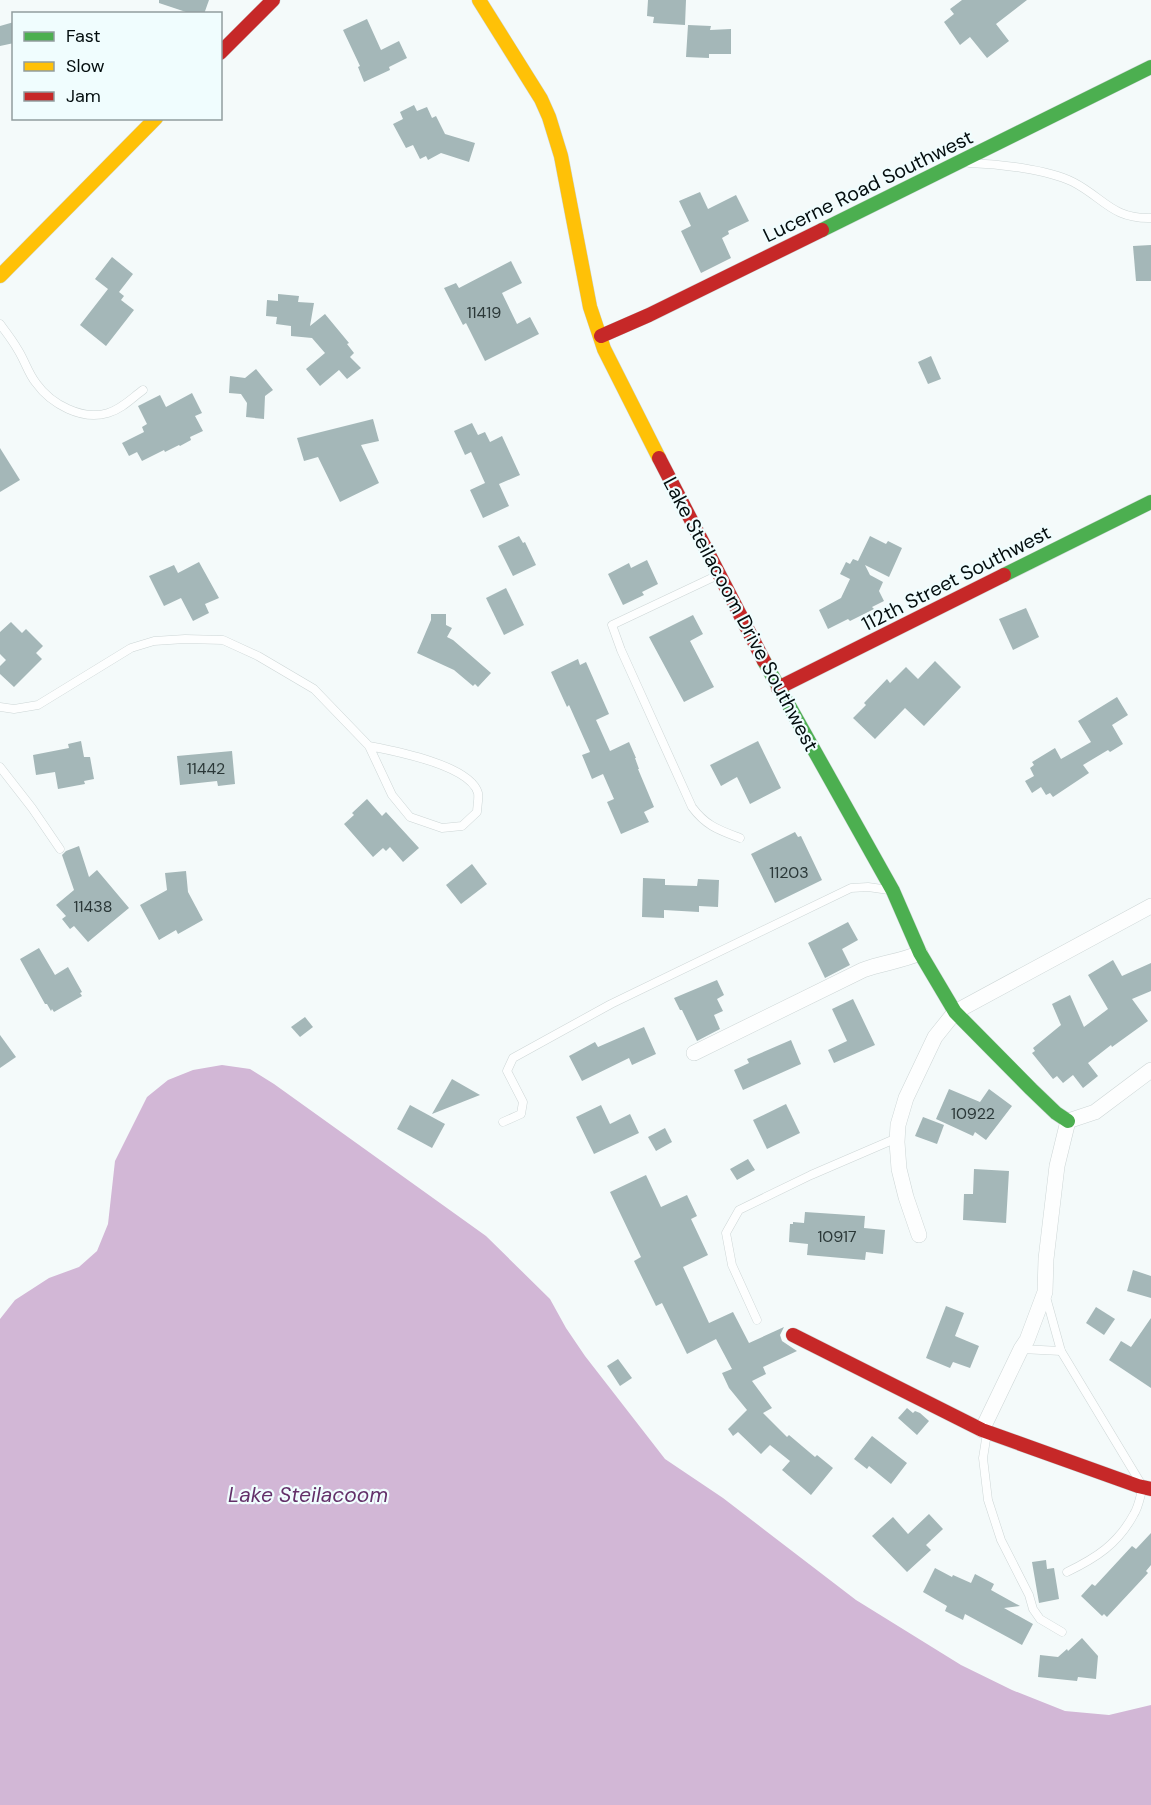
<svg xmlns="http://www.w3.org/2000/svg" width="1151" height="1805" font-family="'DM Sans',sans-serif">
<style>
.water{fill:#d2b7d6}
.building{fill:#a4b7b8}
.lines{fill:none;stroke-linecap:round;stroke-linejoin:round}
.lane-casing{stroke:#cdd6d6;stroke-width:9}
.street-casing{stroke:#cdd6d6;stroke-width:16}
.fast-casing{stroke:#cdd6d6;stroke-width:15}
.slow-casing{stroke:#cdd6d6;stroke-width:15}
.jam-casing{stroke:#cdd6d6;stroke-width:15}
.lane{stroke:#fdfefe;stroke-width:8}
.street{stroke:#fdfefe;stroke-width:15}
.fast{stroke:#4caf50;stroke-width:14}
.slow{stroke:#ffc107;stroke-width:14}
.jam{stroke:#c62828;stroke-width:14}
.labels{text-anchor:middle;stroke-width:4.5;stroke-linejoin:round;paint-order:stroke}
.number-label{font-size:16px;fill:#2b3838}
.street-label{font-size:20px;fill:#030d0e;stroke:#f0fdfe}
.water-label{font-size:21px;font-style:italic;fill:#633069;stroke:#f0fdfe}
</style>
<rect width="100%" height="100%" fill="#f4fafa"/>
<polygon class="water" points="222,1065 250,1069 274,1084 486,1236 550,1299 566,1328 585,1356 665,1459 723,1498 856,1600 961,1665 1012,1690 1065,1711 1109,1715 1151,1705 1151,1805 0,1805 0,1319 15,1300 49,1278 79,1267 97,1251 108,1224 115,1161 147,1097 168,1080 193,1070"/>
<g class="building">
<polygon points="159,0 209,0 204,14 192,14 159,3"/>
<polygon points="648,0 686,0 685,25 653,23 654,17 647,16"/>
<polygon points="962,0 1027,0 996,24 1009,41 987,58 970,37 960,45 944,22 954,14 950,9"/>
<polygon points="367,19 381,50 399,41 407,58 389,67 390,70 364,82 358,67 360,66 343,30"/>
<polygon points="14,22 14,43 0,46 0,26"/>
<polygon points="688,25 711,26 710,30 731,29 731,54 709,54 709,58 686,57"/>
<polygon points="414,105 417,111 427,107 432,118 436,116 445,134 475,143 469,162 441,153 428,160 426,156 420,159 413,145 406,148 393,124 403,119 400,112"/>
<polygon points="700,192 708,209 736,195 749,221 728,231 729,234 722,238 731,258 701,273 681,231 691,226 679,201"/>
<polygon points="1151,245 1151,281 1136,281 1133,246"/>
<polygon points="112,257 133,274 119,292 124,296 121,300 134,310 106,346 80,325 108,289 95,279"/>
<polygon points="511,261 522,283 502,293 517,324 530,317 539,334 485,361 466,323 463,325 444,288 456,283 459,288"/>
<polygon points="278,294 299,296 298,302 314,303 310,326 325,314 349,343 347,344 354,353 350,357 361,368 347,379 339,370 320,386 306,369 325,353 312,338 291,336 291,326 276,324 277,317 266,316 267,300 278,301"/>
<polygon points="931,356 941,379 928,384 918,362"/>
<polygon points="256,369 273,390 265,396 264,419 246,417 247,403 241,394 229,393 230,376 245,378"/>
<polygon points="192,393 202,413 195,416 203,431 190,437 191,440 180,446 179,445 165,452 164,450 142,461 137,452 129,456 122,443 144,432 142,427 147,424 138,406 160,395 166,407"/>
<polygon points="373,419 379,441 361,445 379,483 340,502 318,457 304,461 297,438"/>
<polygon points="472,423 478,435 485,432 490,442 502,436 520,475 499,484 509,506 483,518 470,490 485,483 471,452 465,455 454,431"/>
<polygon points="0,448 20,480 0,492"/>
<polygon points="519,536 523,543 525,542 536,565 513,576 498,546"/>
<polygon points="870,536 886,544 888,541 902,548 889,577 865,565 870,575 883,582 879,591 884,601 872,607 874,609 850,621 848,619 828,629 819,610 841,598 850,579 840,574 846,562 850,564 853,559 858,561"/>
<polygon points="647,560 658,584 642,592 644,595 623,605 608,574 629,563 631,568"/>
<polygon points="199,562 219,598 205,604 209,613 193,621 181,598 164,606 149,576 174,565 178,573"/>
<polygon points="506,588 524,625 504,635 486,598"/>
<polygon points="1026,608 1039,637 1013,650 999,619"/>
<polygon points="431,614 446,614 446,625 452,628 447,637 453,640 491,673 478,687 475,684 473,686 454,670 417,653 431,620"/>
<polygon points="693,615 703,634 690,641 714,687 684,702 649,637"/>
<polygon points="11,622 22,633 26,629 43,646 36,653 42,659 14,687 0,674 0,666 6,660 0,654 0,632"/>
<polygon points="578,659 580,665 586,662 609,714 596,720 610,751 629,742 636,758 635,758 639,769 638,769 654,807 644,812 649,822 621,834 607,802 614,799 603,774 592,779 582,755 590,752 569,705 567,707 551,672"/>
<polygon points="935,661 961,687 924,726 905,708 875,739 853,718 866,705 864,703 887,679 890,683 906,667 918,679"/>
<polygon points="1117,697 1128,715 1112,725 1123,744 1110,752 1108,750 1083,765 1089,773 1053,797 1050,793 1046,795 1041,787 1032,793 1025,781 1034,776 1030,768 1034,765 1032,762 1055,748 1061,759 1091,742 1078,721"/>
<polygon points="81,741 84,757 90,757 94,779 84,781 85,784 58,789 55,772 36,775 33,755 69,748 68,744"/>
<polygon points="758,741 781,788 750,804 737,777 721,786 710,765"/>
<polygon points="232,751 235,784 218,786 217,781 180,785 177,756"/>
<polygon points="367,799 382,816 386,812 419,848 403,862 390,847 386,851 383,848 373,857 344,824 354,815 352,813"/>
<polygon points="795,832 798,837 801,836 822,880 775,903 751,854"/>
<polygon points="79,846 89,877 97,870 129,908 88,942 74,926 70,929 62,919 66,916 56,905 74,890 62,855 66,851"/>
<polygon points="472,864 487,884 461,904 446,885"/>
<polygon points="186,871 188,892 203,920 178,934 176,930 159,940 140,905 167,890 165,873"/>
<polygon points="643,878 665,879 665,885 697,886 698,879 719,880 718,907 699,906 699,912 664,910 664,918 642,917"/>
<polygon points="848,922 858,940 842,949 850,965 825,978 808,943"/>
<polygon points="39,948 55,975 68,967 82,992 80,993 82,996 54,1012 52,1009 51,1011 47,1004 45,1004 20,959"/>
<polygon points="1113,960 1122,976 1151,963 1151,991 1132,999 1148,1021 1112,1047 1111,1045 1088,1063 1098,1076 1083,1088 1073,1075 1063,1083 1057,1076 1053,1079 1032,1053 1035,1051 1033,1048 1061,1025 1052,1004 1070,995 1084,1027 1108,1009 1088,975"/>
<polygon points="717,980 724,995 717,999 723,1011 714,1015 720,1029 697,1041 682,1010 680,1010 674,998"/>
<polygon points="853,999 875,1045 834,1063 828,1050 847,1041 832,1009"/>
<polygon points="305,1017 313,1027 300,1037 291,1027"/>
<polygon points="644,1027 656,1054 632,1065 629,1058 582,1081 569,1056 595,1042 598,1047"/>
<polygon points="0,1035 16,1057 0,1068"/>
<polygon points="791,1040 801,1064 743,1090 734,1070 749,1063 747,1059"/>
<polygon points="452,1079 480,1095 432,1114"/>
<polygon points="949,1089 980,1102 989,1089 1012,1106 986,1140 975,1132 973,1136 936,1119"/>
<polygon points="786,1104 800,1133 767,1149 753,1120"/>
<polygon points="410,1105 445,1124 432,1148 397,1129"/>
<polygon points="601,1105 610,1124 630,1114 639,1133 594,1154 576,1117"/>
<polygon points="923,1117 944,1125 937,1144 915,1136"/>
<polygon points="665,1128 672,1142 656,1151 648,1137"/>
<polygon points="748,1159 755,1170 737,1180 730,1169"/>
<polygon points="974,1169 1009,1171 1006,1223 963,1220 964,1194 973,1194"/>
<polygon points="646,1175 661,1207 687,1195 697,1216 691,1219 708,1255 683,1267 709,1323 733,1312 749,1343 784,1327 780,1335 782,1341 797,1351 763,1367 766,1374 752,1381 772,1408 763,1413 787,1437 789,1435 815,1457 817,1455 833,1468 811,1495 782,1470 790,1461 770,1445 761,1454 738,1432 733,1436 728,1429 747,1410 729,1388 722,1373 732,1369 716,1339 687,1354 662,1303 656,1306 634,1261 641,1257 610,1192"/>
<polygon points="805,1212 865,1216 864,1228 885,1230 883,1254 866,1252 865,1260 807,1255 808,1244 789,1242 790,1224 793,1224 793,1222 804,1223"/>
<polygon points="1133,1270 1151,1276 1151,1298 1127,1291"/>
<polygon points="946,1306 964,1313 955,1336 979,1346 970,1368 953,1362 950,1368 926,1358"/>
<polygon points="1096,1307 1115,1319 1104,1335 1086,1323"/>
<polygon points="1151,1318 1151,1388 1109,1360 1121,1341 1131,1347"/>
<polygon points="618,1359 632,1378 620,1386 607,1366"/>
<polygon points="907,1408 913,1413 915,1411 920,1413 929,1421 917,1435 898,1418"/>
<polygon points="872,1436 907,1463 891,1484 869,1466 867,1469 854,1459"/>
<polygon points="929,1514 943,1529 926,1545 931,1550 907,1572 872,1536 893,1517 908,1534"/>
<polygon points="1151,1533 1151,1565 1146,1571 1148,1573 1107,1617 1104,1614 1102,1616 1081,1596 1092,1584 1095,1586 1132,1546 1136,1549"/>
<polygon points="1046,1560 1047,1569 1054,1568 1059,1599 1039,1603 1032,1562"/>
<polygon points="935,1568 952,1577 953,1575 971,1583 975,1574 994,1584 991,1590 1020,1606 1004,1608 1033,1624 1022,1645 965,1614 963,1620 945,1611 947,1606 923,1592"/>
<polygon points="1082,1638 1098,1656 1096,1679 1078,1677 1077,1681 1038,1677 1040,1655 1058,1657 1067,1649 1068,1651"/>
</g>
<g class="lines">
<defs>
<g id="lane">
<path d="M969,163C999,164 1046,169 1073,182C1104,198 1112,219 1151,218"/>
<path d="M0,324C6,332 13,341 18,350C25,361 28,373 36,383C51,404 82,421 108,413C122,409 132,398 143,390"/>
<path d="M718,575L612,625L621,650L692,807C706,826 719,830 740,838"/>
<path d="M0,707L14,709L38,705L131,648L154,641L185,639L223,640L258,656L314,689L369,746L392,795L410,817L442,828L462,826L477,812C477,807 479,799 478,793C470,765 395,751 369,746"/>
<polyline points="0,767 32,808 60,849"/>
<polyline points="503,1122 521,1114 523,1102 507,1071 513,1058 611,1004 851,888 868,887 889,890"/>
<path d="M1046,1297L1061,1351L1143,1487C1140,1496 1139,1506 1134,1514C1118,1544 1096,1558 1067,1572"/>
<polyline points="757,1320 732,1265 726,1233 739,1210 811,1175 897,1138"/>
<polyline points="1021,1349 1061,1351"/>
<polyline points="987,1433 983,1458 988,1500 1001,1540 1029,1595 1033,1609 1040,1619 1062,1632"/>
</g>
<g id="street">
<path d="M694,1053L863,970C882,963 902,961 920,953"/>
<polyline points="919,1235 906,1197 899,1169 897,1142 898,1125 906,1098 935,1037 955,1012 1151,906"/>
<polyline points="982,1430 1021,1349 1027,1340 1045,1292 1046,1259 1057,1166 1068,1121 1095,1112 1151,1070"/>
</g>
<g id="fast">
<polyline points="822,230 1151,67"/>
<polyline points="1004,575 1151,502"/>
<polyline points="764,661 893,891 920,953 955,1012 1031,1089 1056,1113 1068,1121"/>
</g>
<g id="slow">
<polyline points="479,0 541,99 549,117 561,156 590,307 604,349 659,458"/>
<polyline points="0,276 156,118"/>
</g>
<g id="jam">
<polyline points="220,53 273,0"/>
<polyline points="601,336 649,315 822,230"/>
<polyline points="659,458 764,661"/>
<polyline points="778,688 1004,575"/>
<polyline points="793,1335 982,1430 1138,1486 1151,1489"/>
</g>
</defs>
<use href="#lane" class="lane-casing"/>
<use href="#street" class="street-casing"/>
<use href="#fast" class="fast-casing"/>
<use href="#slow" class="slow-casing"/>
<use href="#jam" class="jam-casing"/>
<use href="#lane" class="lane"/>
<use href="#street" class="street"/>
<use href="#fast" class="fast"/>
<use href="#slow" class="slow"/>
<use href="#jam" class="jam"/>
</g>
<g class="labels">
<g class="number-label">
<text x="484" y="318">11419</text>
<text x="206" y="774">11442</text>
<text x="789" y="878">11203</text>
<text x="93" y="912">11438</text>
<text x="973" y="1119">10922</text>
<text x="837" y="1242">10917</text>
</g>
<g class="street-label">
<text transform="translate(868 186) rotate(-26)" y="7">Lucerne Road Southwest</text>
<text transform="translate(956 578) rotate(-27)" y="7">112th Street Southwest</text>
<text transform="translate(741 614) rotate(62)" y="7">Lake Steilacoom Drive Southwest</text>
</g>
<g class="water-label">
<text x="308" y="1502">Lake Steilacoom</text>
</g>
</g>
<rect x="12" y="12" width="210" height="108" fill="#f0fdfe" stroke="#919d9e" stroke-width="1.5"/>
<rect x="24" y="32" width="30" height="9" fill="#4caf50" stroke="#919d9e" stroke-width="1.5"/>
<text x="66" y="42" font-size="18" fill="#030d0e">Fast</text>
<rect x="24" y="62" width="30" height="9" fill="#ffc107" stroke="#919d9e" stroke-width="1.5"/>
<text x="66" y="72" font-size="18" fill="#030d0e">Slow</text>
<rect x="24" y="92" width="30" height="9" fill="#c62828" stroke="#919d9e" stroke-width="1.5"/>
<text x="66" y="102" font-size="18" fill="#030d0e">Jam</text>
</svg>
